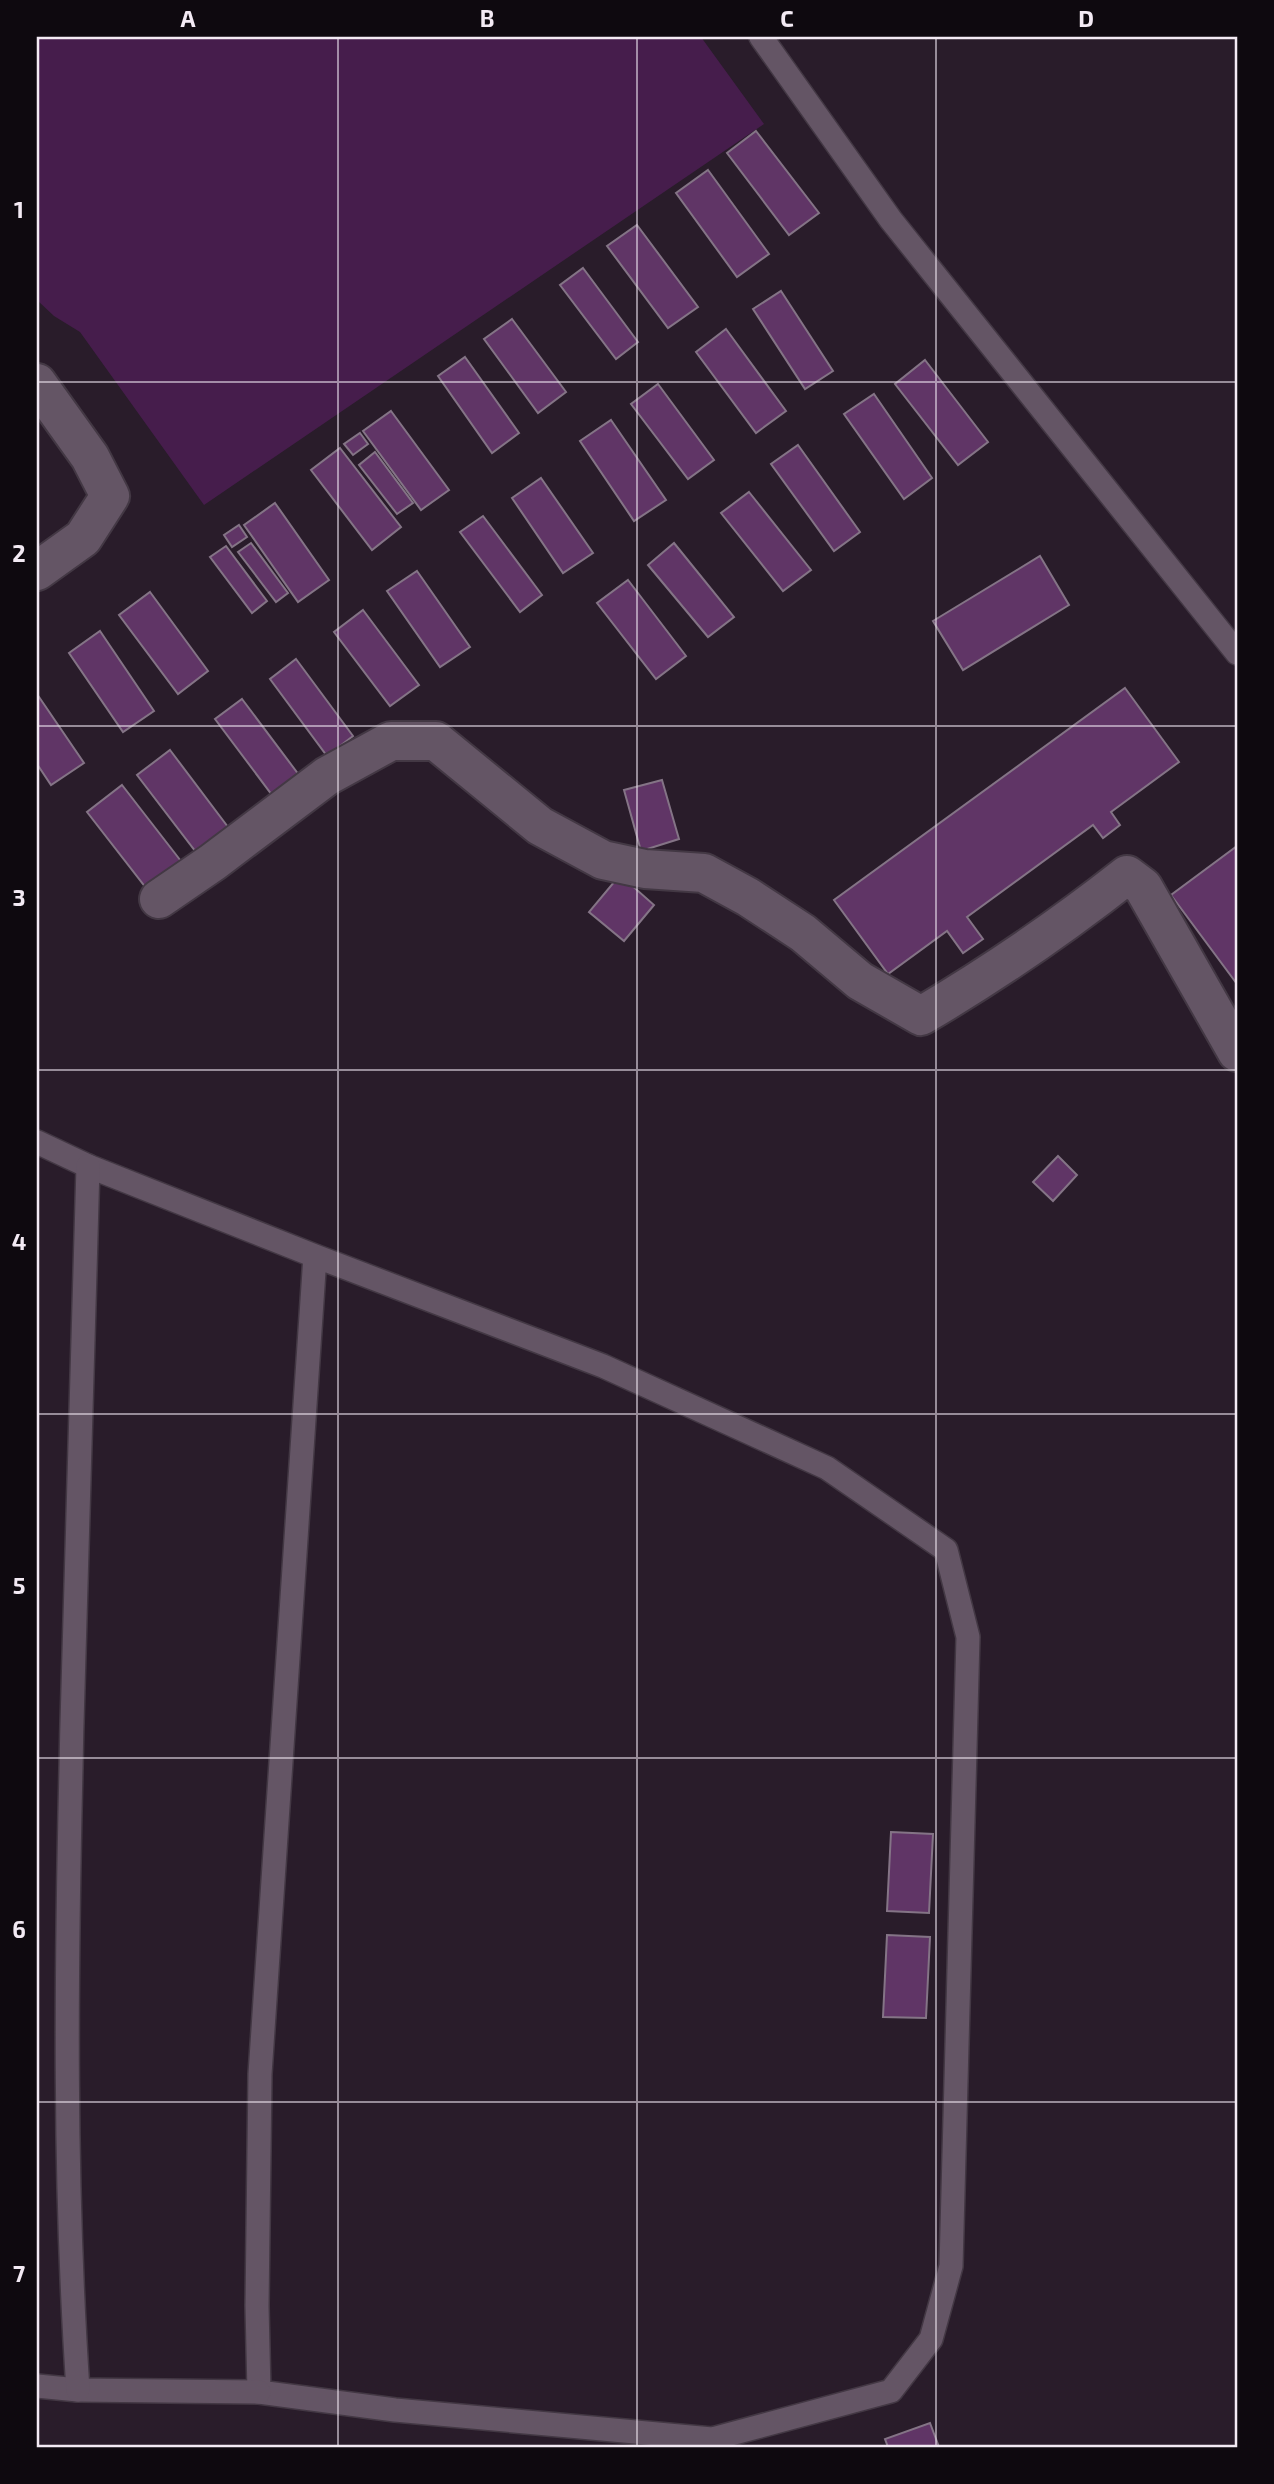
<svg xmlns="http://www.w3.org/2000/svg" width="1274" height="2484" font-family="'Exo 2',sans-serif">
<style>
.green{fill:#461d4c}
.building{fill:#603566;stroke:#847486;stroke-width:2}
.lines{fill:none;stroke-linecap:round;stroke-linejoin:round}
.lane-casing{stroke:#433844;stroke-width:26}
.street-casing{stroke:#433844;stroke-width:42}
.lane{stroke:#645565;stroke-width:23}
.street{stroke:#645565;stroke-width:38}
.grid{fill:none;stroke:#f3eaf4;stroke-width:2;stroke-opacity:0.55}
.neatline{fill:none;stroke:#f3eaf4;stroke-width:2.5}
.grid-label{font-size:23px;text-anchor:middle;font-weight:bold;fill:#f3eaf4}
</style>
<rect width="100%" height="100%" fill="#291c2a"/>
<polygon class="green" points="37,37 701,37 764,124 204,505 80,332 54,316 37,300"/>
<g class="building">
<polygon points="756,131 819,213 789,235 727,153"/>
<polygon points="708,170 769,254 737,277 676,193"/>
<polygon points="637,225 698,307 668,328 607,246"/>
<polygon points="583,268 638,342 616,359 560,285"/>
<polygon points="781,291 833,371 805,389 753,309"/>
<polygon points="512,319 566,392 538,413 484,339"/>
<polygon points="726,329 786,411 756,433 696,352"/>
<polygon points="465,357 519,433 492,453 438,376"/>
<polygon points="925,360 988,442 958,465 895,384"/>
<polygon points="658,384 714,460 688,479 631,404"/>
<polygon points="874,394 932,478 904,499 844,414"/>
<polygon points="391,411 449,490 421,510 363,431"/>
<polygon points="611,420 666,500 634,521 580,441"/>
<polygon points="360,433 368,444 353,455 344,444"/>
<polygon points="798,445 860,532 834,551 771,464"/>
<polygon points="340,448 401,527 372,550 311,470"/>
<polygon points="375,452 413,503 397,514 359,465"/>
<polygon points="541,478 593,553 563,573 512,498"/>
<polygon points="749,492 811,570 783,591 721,513"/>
<polygon points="275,503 329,580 298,602 244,525"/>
<polygon points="483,516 542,595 520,612 460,532"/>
<polygon points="239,525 247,537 232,547 224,535"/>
<polygon points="251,543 288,593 276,602 238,552"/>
<polygon points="674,543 734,617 708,637 648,565"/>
<polygon points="226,546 267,601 252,613 210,557"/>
<polygon points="1040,556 1069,605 963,670 933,621"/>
<polygon points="417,571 470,647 440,667 387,591"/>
<polygon points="628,580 686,656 656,679 597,603"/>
<polygon points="150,592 208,671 178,694 119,615"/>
<polygon points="363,610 419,685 390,706 334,632"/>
<polygon points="100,631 154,711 123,732 69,653"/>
<polygon points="296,659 353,736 327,756 270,679"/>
<polygon points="1125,688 1179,762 1111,812 1120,825 1103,838 1093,825 967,917 983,939 963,953 947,931 888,974 834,900"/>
<polygon points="37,694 84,763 51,785 37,764"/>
<polygon points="242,699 302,779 275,799 215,719"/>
<polygon points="170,750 231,831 199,856 137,775"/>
<polygon points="662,780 679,839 641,851 624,790"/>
<polygon points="122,785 184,865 150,893 87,812"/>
<polygon points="1237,846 1237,984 1171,895"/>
<polygon points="620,875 654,905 624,941 589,912"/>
<polygon points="1058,1156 1077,1175 1053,1201 1033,1182"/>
<polygon points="891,1832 933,1834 929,1913 887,1911"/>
<polygon points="887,1935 930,1937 926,2018 883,2017"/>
<polygon points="930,2423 939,2447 888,2447 885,2439"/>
</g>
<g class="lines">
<defs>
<g id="lane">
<polyline points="761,37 891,220 1237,653"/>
<polyline points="37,1142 88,1166 315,1256 603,1366 827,1468 946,1550 968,1637 951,2266 931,2339 891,2391 712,2439 395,2410 259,2392 257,2306 260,2074 315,1256"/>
<polyline points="37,2386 78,2390 259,2392"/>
<path d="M78,2390C64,2183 66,1976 71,1768C75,1567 82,1366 88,1166"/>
</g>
<g id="street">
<polyline points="37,383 90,457 110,496 83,538 37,571"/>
<path d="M159,899L213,862L327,776L391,741H436L540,826L603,860L645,869L704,873L748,897L803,933L860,981L921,1016C994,973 1061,927 1127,875L1143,887L1237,1052"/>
</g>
</defs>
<use href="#lane" class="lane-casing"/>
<use href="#street" class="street-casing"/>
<use href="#lane" class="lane"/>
<use href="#street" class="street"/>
</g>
<path class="grid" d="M338,37V2447M637,37V2447M936,37V2447M37,382H1237M37,726H1237M37,1070H1237M37,1414H1237M37,1758H1237M37,2102H1237"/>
<rect width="1274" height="2484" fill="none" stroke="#0e090f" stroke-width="77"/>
<rect x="38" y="38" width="1198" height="2408" class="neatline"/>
<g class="grid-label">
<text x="188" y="27">A</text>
<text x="487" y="27">B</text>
<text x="787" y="27">C</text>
<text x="1086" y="27">D</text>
<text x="19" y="218">1</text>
<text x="19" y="562">2</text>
<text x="19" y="906">3</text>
<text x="19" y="1250">4</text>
<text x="19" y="1594">5</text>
<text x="19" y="1938">6</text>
<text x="19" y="2282">7</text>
</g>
</svg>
